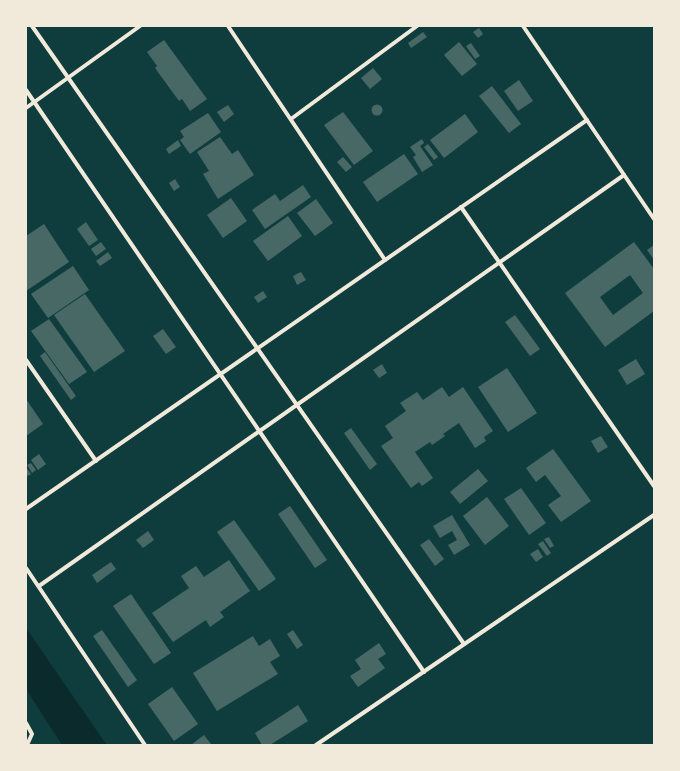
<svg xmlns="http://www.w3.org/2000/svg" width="680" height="771" font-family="Raleway,sans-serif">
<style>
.water{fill:#0a2a2b}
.building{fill:#486865;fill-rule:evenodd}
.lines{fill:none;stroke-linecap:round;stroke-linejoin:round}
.minor{stroke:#f1e9da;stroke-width:4}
</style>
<rect width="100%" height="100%" fill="#0f3d3e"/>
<polygon class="water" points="26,628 106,744 106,745 62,745 26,689"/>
<g class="building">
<polygon points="479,28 483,34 478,38 473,32"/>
<polygon points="423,32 427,37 411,48 408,43"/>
<polygon points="164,40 207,99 190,111 182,99 179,101 155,68 157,66 147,52"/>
<polygon points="459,42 477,64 462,76 444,55"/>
<polygon points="471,43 480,56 475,59 466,46"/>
<polygon points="373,68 382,79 370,89 361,78"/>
<polygon points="519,80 533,101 518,111 504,91"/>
<polygon points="492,86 521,124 509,133 479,96"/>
<circle cx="377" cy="110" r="5.5"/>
<polygon points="228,105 234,114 224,122 217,112"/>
<polygon points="343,112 373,151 354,165 324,125"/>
<polygon points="208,113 221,132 190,154 180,140 184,137 180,131"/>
<polygon points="465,114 478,132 444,158 430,140"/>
<polygon points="220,137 232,154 238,150 254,175 218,199 203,174 209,171 197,152"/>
<polygon points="422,139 424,143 420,146 433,165 422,172 413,157 416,155 410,147"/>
<polygon points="178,140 181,146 169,154 166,149"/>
<polygon points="428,144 438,157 434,160 424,147"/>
<polygon points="404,154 418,174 377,202 363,182"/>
<polygon points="343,157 352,167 346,172 337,162"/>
<polygon points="175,179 180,187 174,191 169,183"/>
<polygon points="303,185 311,197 265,229 252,210 275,194 280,201"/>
<polygon points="231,198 247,221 223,238 207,215"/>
<polygon points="316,199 333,223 315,236 297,213"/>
<polygon points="288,216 302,236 268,261 253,241"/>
<polygon points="86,222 98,240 89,246 77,229"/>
<polygon points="44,224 69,262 26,291 26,236"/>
<polygon points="101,242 106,249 96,256 91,249"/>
<path d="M634,242L654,269V311L605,347L565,293ZM630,275L643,293L613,315L600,297Z"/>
<polygon points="654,245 654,260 647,250"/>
<polygon points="108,252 112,258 100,266 96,261"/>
<polygon points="73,266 89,290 48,318 31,294"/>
<polygon points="301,272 306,280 297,285 293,276"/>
<polygon points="263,291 267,297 258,303 254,297"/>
<polygon points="85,294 125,351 94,372 54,315"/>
<polygon points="515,315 540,349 530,356 505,322"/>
<polygon points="49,319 87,372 69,384 31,331"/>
<polygon points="163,329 176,347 166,354 153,336"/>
<polygon points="45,352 76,396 71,400 40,356"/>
<polygon points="636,359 645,374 627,385 618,370"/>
<polygon points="382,364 387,373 379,378 373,370"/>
<polygon points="507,368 537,413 508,432 478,387"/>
<polygon points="442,387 449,397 463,387 493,431 484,437 486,441 475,448 459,423 443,434 445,436 432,445 430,442 415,452 433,478 422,486 419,482 411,488 381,446 393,438 385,426 406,411 400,403 417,392 423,400"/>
<polygon points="26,399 43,424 26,436"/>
<polygon points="351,428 377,464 370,470 344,433"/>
<polygon points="601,436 608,447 598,453 591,441"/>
<polygon points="553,449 591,501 561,522 548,505 561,496 545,475 536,482 526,468"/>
<polygon points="39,454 46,464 38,470 31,460"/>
<polygon points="31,463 36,470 32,473 27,465"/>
<polygon points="26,467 31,474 28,476 26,474"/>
<polygon points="478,469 488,481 460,504 450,492"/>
<polygon points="521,488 546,523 529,535 504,499"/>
<polygon points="487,497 509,526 485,545 463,516"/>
<polygon points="290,506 327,560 315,568 278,514"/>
<polygon points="452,515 470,545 454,555 448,545 457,540 452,531 440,538 433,526"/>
<polygon points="234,520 276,579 259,591 217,532"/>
<polygon points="148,531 154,540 143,548 136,540"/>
<polygon points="549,537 554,546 550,548 544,539"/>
<polygon points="429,539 444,559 435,566 420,545"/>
<polygon points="543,541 551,553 547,556 538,544"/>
<polygon points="538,549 543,557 536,562 530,554"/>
<polygon points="229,560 250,591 220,612 224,617 210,627 206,620 173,642 152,613 189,588 181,576 196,566 204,577"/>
<polygon points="111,562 116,569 97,583 92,575"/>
<polygon points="131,594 171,653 154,664 113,606"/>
<polygon points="102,630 137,680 128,687 93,636"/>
<polygon points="293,630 303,645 297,649 287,634"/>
<polygon points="253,636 259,646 270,639 280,656 270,662 278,674 217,711 193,673"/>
<polygon points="379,643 386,654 378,659 385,668 358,687 350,676 361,669 355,660"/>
<polygon points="172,687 198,724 174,741 148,704"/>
<polygon points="298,705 308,721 270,745 262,745 255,733"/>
<polygon points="204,735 211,744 191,745"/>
</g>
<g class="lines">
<g class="minor">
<polyline points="32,26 464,644"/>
<polyline points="228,26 385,260"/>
<polyline points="523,26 654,219"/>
<polyline points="26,90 424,672"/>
<polyline points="26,108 140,26"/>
<polyline points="291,119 417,26"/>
<polyline points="461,207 654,486"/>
<polyline points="26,360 96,461"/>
<polyline points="26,509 587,120"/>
<polyline points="26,568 145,745"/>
<polyline points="39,586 624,175"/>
<polyline points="26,723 32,734 27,745"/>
<polyline points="316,745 654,515"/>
</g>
</g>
<rect width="680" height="771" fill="none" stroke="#f1e9da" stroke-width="54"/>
</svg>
